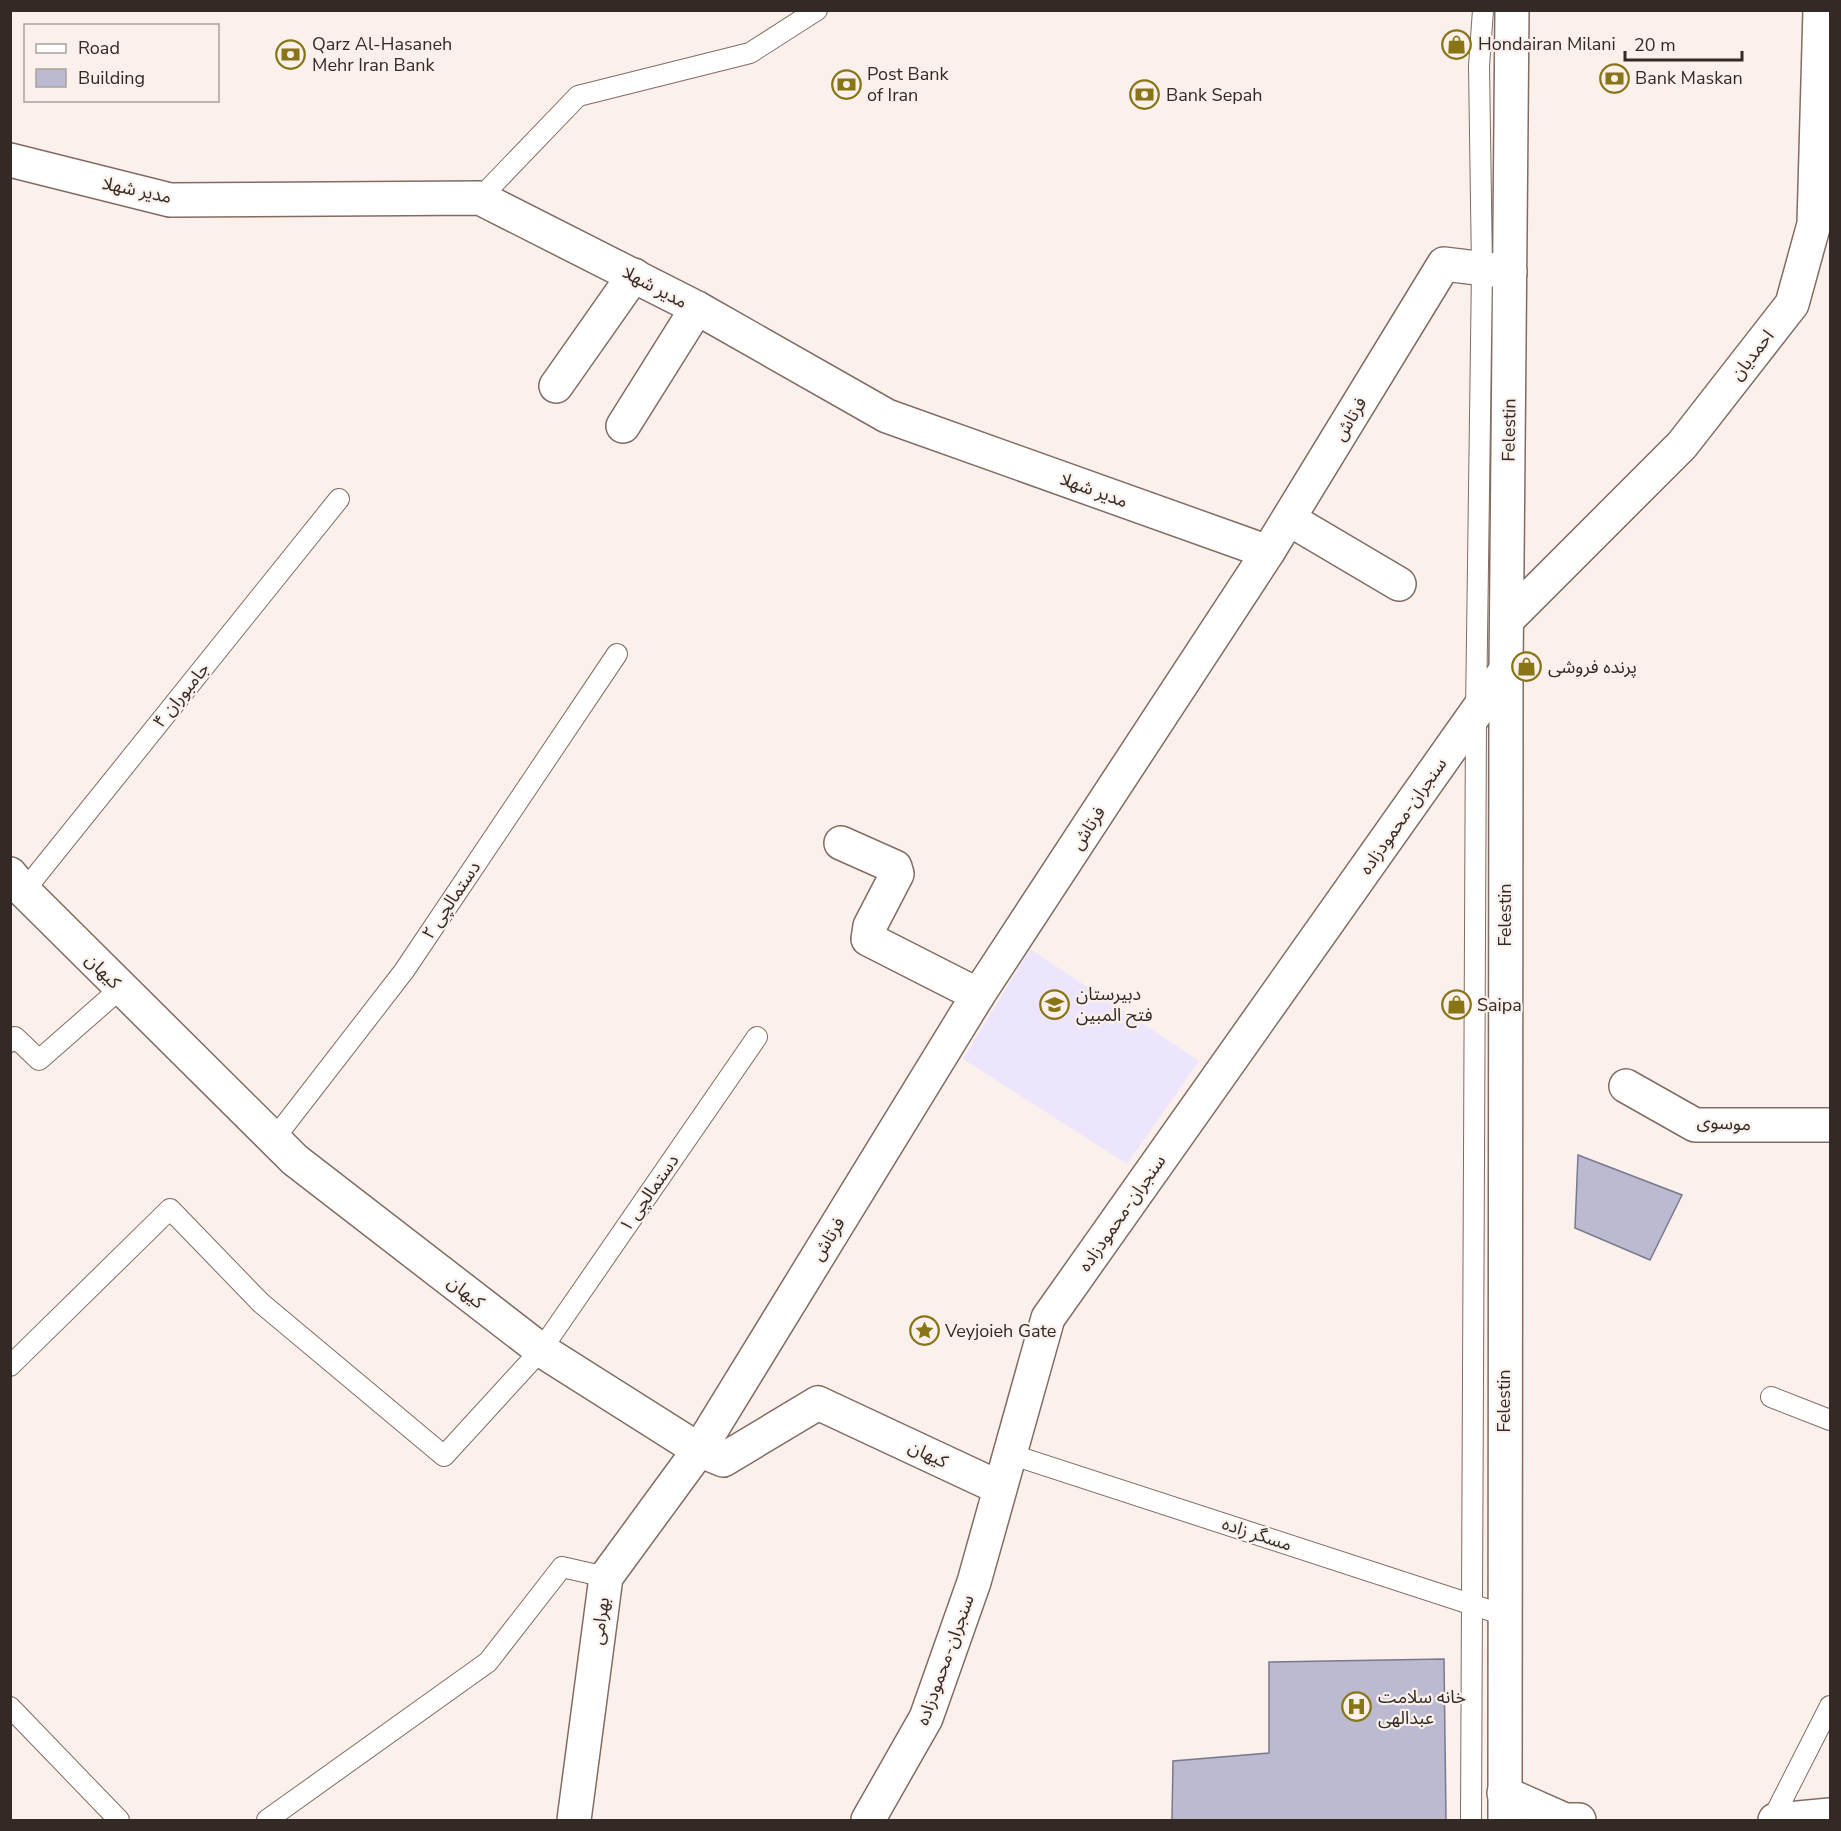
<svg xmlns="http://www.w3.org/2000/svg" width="1841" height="1831" font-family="'Nunito Sans','Noto Sans Arabic',sans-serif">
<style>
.education{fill:#ede5fb}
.building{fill:#bcbad1;stroke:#7a788d;stroke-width:1.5}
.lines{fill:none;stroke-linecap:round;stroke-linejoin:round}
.service-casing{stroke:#826c62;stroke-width:22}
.minor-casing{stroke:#826c62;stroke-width:36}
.tertiary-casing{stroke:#826c62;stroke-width:36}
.primary-casing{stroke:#826c62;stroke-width:36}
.service{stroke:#fff;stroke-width:20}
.minor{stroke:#fff;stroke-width:33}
.tertiary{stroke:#fff;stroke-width:33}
.primary{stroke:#fff;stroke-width:33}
.labels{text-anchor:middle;stroke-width:4.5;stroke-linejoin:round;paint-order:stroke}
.poi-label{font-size:18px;fill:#332925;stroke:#fbf1ec;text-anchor:start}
.street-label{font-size:18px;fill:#332925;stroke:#fbf1ec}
</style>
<rect width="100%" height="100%" fill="#fbf1ec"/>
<polygon class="education" points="1030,949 1199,1061 1127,1164 963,1059"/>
<g class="building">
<polygon points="1578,1155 1682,1195 1650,1260 1575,1228"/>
<polygon points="1444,1659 1446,1820 1172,1820 1173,1761 1269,1753 1269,1662"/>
</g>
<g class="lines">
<defs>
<g id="service">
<polyline points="480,198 578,96 750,53 817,10"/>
<polyline points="24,891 339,499"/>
<polyline points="10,1042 15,1037 39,1060 121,988"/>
<polyline points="274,1139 404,971 617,654"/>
<polyline points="10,1366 170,1209 261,1303 444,1456 541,1350 757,1037"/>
<polyline points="1771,1397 1830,1420"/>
<polyline points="1010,1454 1504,1615"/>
<polyline points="10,1707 119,1820"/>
<polyline points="267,1820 488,1662 562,1567 606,1577"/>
<polyline points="1471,1820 1476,713 1482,269 1479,66 1483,10"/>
<polyline points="1772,1820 1830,1706"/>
</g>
<g id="minor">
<polyline points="10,160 170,200 480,198 697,308 887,416 1268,552"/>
<polyline points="556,386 634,275"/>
<polyline points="623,426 697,308"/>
<polyline points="1289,519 1399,584"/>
<polyline points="1507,620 1682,445 1792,304 1814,224 1820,10"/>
<polyline points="841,843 895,867 897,874 870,926 868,939 978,995"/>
<polyline points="10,874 24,891 295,1160 541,1350 699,1450 723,1460 818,1403 1000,1488"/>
<polyline points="1626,1086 1695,1125 1830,1125"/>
<polyline points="574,1820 606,1577 699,1450 978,995 1268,552 1444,264 1510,272"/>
</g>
<polyline id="tertiary" points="868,1820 926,1718 974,1582 1048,1318 1506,670"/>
<g id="primary">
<polyline points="1504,1793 1565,1820 1579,1820"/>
<polyline points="1505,1820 1506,670 1512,10"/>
<polyline points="1775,1820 1830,1815"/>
</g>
</defs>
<use href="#service" class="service-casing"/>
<use href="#minor" class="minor-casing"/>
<use href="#tertiary" class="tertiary-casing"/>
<use href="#primary" class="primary-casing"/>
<use href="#service" class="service"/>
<use href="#minor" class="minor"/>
<use href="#tertiary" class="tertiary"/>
<use href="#primary" class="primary"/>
</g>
<defs>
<symbol id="shop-ring" viewBox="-11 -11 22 22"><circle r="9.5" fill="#fbf1ec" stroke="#897416" stroke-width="1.5"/><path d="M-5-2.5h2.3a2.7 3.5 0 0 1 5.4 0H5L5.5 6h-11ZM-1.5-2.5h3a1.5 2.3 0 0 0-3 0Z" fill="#897416"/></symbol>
<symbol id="bank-ring" viewBox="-11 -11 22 22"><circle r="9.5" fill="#fbf1ec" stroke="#897416" stroke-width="1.5"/><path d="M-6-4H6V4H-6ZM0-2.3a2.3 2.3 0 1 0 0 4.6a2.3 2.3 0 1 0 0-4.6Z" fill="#897416"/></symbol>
<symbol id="school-ring" viewBox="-11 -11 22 22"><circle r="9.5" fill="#fbf1ec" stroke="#897416" stroke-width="1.5"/><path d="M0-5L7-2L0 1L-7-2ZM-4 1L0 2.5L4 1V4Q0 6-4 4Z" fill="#897416"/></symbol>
<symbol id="sight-ring" viewBox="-11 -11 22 22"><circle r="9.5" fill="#fbf1ec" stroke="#897416" stroke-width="1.5"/><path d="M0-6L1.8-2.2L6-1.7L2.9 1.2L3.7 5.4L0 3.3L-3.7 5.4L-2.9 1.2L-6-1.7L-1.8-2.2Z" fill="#897416"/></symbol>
<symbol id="hospital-ring" viewBox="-11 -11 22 22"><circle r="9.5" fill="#fbf1ec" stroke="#897416" stroke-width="1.5"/><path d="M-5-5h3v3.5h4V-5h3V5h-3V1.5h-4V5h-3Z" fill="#897416"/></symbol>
</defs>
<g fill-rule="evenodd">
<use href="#shop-ring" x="1440" y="28" width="33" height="33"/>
<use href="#bank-ring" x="274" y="38" width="33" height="33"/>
<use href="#bank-ring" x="1598" y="62" width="33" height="33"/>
<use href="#bank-ring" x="830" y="68" width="33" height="33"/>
<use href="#bank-ring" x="1128" y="78" width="33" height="33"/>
<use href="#shop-ring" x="1510" y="650" width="33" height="33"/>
<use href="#school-ring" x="1038" y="988" width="33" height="33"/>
<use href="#shop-ring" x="1440" y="988" width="33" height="33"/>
<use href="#sight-ring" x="908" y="1314" width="33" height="33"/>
<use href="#hospital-ring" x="1340" y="1690" width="33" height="33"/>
</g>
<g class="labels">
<g class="poi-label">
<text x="312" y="50">Qarz Al-Hasaneh<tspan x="312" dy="21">Mehr Iran Bank</tspan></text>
<text x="1478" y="50">Hondairan Milani</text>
<text x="867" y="80">Post Bank<tspan x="867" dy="21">of Iran</tspan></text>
<text x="1635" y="84">Bank Maskan</text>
<text x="1166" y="101">Bank Sepah</text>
<text x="1548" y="673">پرنده فروشی</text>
<text x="1076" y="1000">دبیرستان<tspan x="1076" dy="21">فتح المبین</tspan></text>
<text x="1477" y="1011">Saipa</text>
<text x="945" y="1337">Veyjoieh Gate</text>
<text x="1378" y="1703">خانه سلامت<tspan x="1378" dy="21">عبدالهی</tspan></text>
</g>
<g class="street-label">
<text transform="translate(137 190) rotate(12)" y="6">مدیر شهلا</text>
<text transform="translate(655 287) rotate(28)" y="6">مدیر شهلا</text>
<text transform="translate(1752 355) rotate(-52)" y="6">احمدیان</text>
<text transform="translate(1350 419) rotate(-59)" y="6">فرتاش</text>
<text transform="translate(1509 430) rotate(-89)" y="6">Felestin</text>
<text transform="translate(1094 490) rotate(20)" y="6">مدیر شهلا</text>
<text transform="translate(181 695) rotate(-51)" y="6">جامبوران ۴</text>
<text transform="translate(1403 816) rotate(-55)" y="6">سنجران-محمودزاده</text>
<text transform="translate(1088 828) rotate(-57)" y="6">فرتاش</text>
<text transform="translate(451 900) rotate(-56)" y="6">دستمالچی ۲</text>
<text transform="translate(1505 915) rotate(-90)" y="6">Felestin</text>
<text transform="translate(103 971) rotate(45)" y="6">کیهان</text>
<text transform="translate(1724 1123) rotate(3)" y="6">موسوی</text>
<text transform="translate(649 1193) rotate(-55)" y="6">دستمالچی ۱</text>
<text transform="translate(1122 1213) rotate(-55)" y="6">سنجران-محمودزاده</text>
<text transform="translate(828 1239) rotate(-58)" y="6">فرتاش</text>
<text transform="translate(466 1292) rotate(38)" y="6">کیهان</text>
<text transform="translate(1504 1401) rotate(-90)" y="6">Felestin</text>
<text transform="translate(928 1454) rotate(25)" y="6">کیهان</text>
<text transform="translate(1257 1534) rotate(18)" y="6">مسگر زاده</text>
<text transform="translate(600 1621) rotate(-82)" y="6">بهرامی</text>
<text transform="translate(945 1660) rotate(-70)" y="6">سنجران-محمودزاده</text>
</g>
</g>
<rect width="1841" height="1831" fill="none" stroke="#332925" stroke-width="24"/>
<rect x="24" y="24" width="195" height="78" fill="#fbf1ec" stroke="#aba19c" stroke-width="1.5"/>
<rect x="36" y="44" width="30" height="9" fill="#ffffff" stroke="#aba19c" stroke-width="1.5"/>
<text x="78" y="54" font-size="18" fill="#332925">Road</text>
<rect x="36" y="69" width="30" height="18" fill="#bcbad1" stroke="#aba19c" stroke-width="1.5"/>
<text x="78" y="84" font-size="18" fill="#332925">Building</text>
<path d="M1625 51v9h117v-9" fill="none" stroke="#332925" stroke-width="3"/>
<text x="1634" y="51" font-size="18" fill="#332925" stroke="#fbf1ec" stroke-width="4.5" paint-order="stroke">20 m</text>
</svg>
